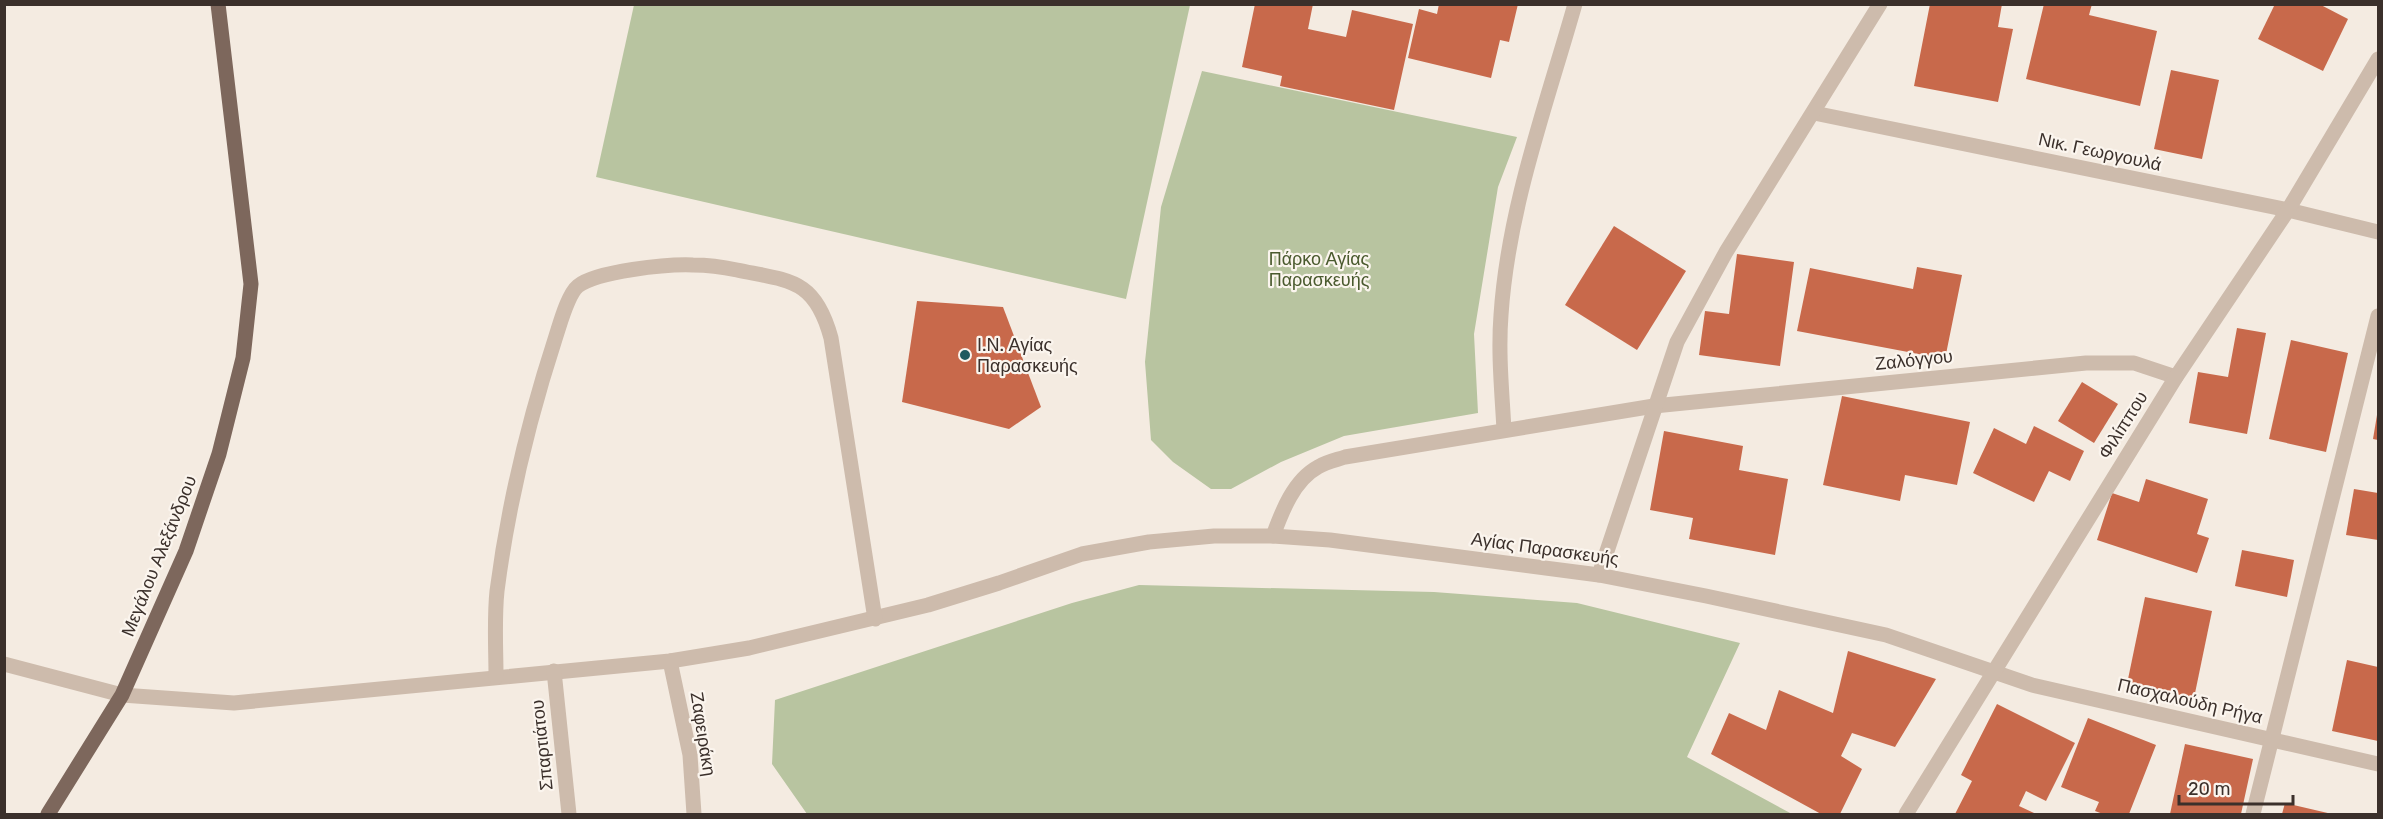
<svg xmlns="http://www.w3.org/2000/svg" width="2383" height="819" font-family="Rubik,sans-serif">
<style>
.green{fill:#b8c4a0}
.building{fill:#c8694b}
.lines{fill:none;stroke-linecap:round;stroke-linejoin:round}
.minor{stroke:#cdbbac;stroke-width:15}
.major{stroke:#7d675c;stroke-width:15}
.poi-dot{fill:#1f5a5e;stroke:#fbf5ee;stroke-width:2}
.labels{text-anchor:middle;stroke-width:4.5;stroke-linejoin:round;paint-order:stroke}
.street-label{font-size:18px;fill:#3b302b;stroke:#fbf5ee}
.park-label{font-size:18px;fill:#4a5a2e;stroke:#fbf5ee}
.poi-label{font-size:18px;fill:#3b302b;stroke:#fbf5ee;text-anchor:start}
</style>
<rect width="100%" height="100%" fill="#f4ebe1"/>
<g class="green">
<polygon points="634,5 1190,5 1126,299 596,177"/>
<polygon points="1202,71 1517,137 1498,187 1474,334 1478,413 1344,436 1281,462 1231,489 1211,489 1173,462 1151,440 1145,362 1161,207"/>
<polygon points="1139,585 1434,592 1577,603 1740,643 1687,757 1792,814 807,814 772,764 775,700 1072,603"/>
</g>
<g class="building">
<polygon points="1255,4 1313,4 1308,29 1346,37 1352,10 1413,24 1394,110 1280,86 1282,76 1242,67"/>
<polygon points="1439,4 1518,4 1509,42 1500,40 1491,78 1408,58 1419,9 1437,14"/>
<polygon points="1930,4 2002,4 1998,27 2013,29 1998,102 1914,86"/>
<polygon points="2044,4 2092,4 2089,15 2157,31 2140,106 2026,79"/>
<polygon points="2275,4 2319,4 2348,19 2323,71 2258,39"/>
<polygon points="2171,70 2219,80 2202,159 2154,149"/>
<polygon points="1614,226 1686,271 1637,350 1565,305"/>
<polygon points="1737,254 1794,262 1780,366 1699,355 1705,311 1729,314"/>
<polygon points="1917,267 1962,275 1945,359 1797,331 1810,268 1913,289"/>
<polygon points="917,301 1003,307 1041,407 1009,429 902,402"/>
<polygon points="2237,328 2266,333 2247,434 2189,423 2198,372 2228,377"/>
<polygon points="2291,340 2348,353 2326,452 2269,439"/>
<polygon points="2082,382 2118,404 2094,443 2058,421"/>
<polygon points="1842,396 1970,422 1957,485 1905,475 1900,501 1823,485"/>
<polygon points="2377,415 2378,415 2378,440 2373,439"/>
<polygon points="2034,426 2084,451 2070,481 2049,471 2034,502 1973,473 1994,428 2026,444"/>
<polygon points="1664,431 1743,446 1739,470 1788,479 1775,555 1689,539 1693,518 1650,510"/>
<polygon points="2146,479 2208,499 2197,534 2209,538 2197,573 2097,540 2112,493 2139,502"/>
<polygon points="2354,489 2378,493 2378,540 2346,535"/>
<polygon points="2242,550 2294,560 2287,597 2235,586"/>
<polygon points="2145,597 2212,611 2194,698 2127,684"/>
<polygon points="1848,651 1936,679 1895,747 1852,733 1841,756 1862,769 1840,814 1821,814 1711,754 1729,713 1766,730 1779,690 1833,713"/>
<polygon points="2347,660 2378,667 2378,741 2332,731"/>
<polygon points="1997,704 2075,743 2046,801 2026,791 2019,806 2036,814 1955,814 1972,781 1961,775"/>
<polygon points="2088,718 2156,745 2129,814 2103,814 2095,811 2099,802 2061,787"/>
<polygon points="2185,744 2253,759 2241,814 2170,814"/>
<polygon points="2285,803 2332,814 2282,814"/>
</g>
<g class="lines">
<g class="minor">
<polyline points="1814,113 2288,210 2378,232"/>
<path d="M1504,430C1502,392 1498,353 1501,315C1508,209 1546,106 1575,4"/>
<path d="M1273,536C1282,511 1294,480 1318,467C1326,462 1336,460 1345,457L1654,406L2086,363H2134L2176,377"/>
<polyline points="1599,575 1677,342 1726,252 1880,4"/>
<polyline points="670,661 690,755 694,814"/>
<polyline points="4,664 122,695 234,703 670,661 749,648 928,605 999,583 1082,554 1149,542 1214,536 1273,536 1330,540 1599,575 1706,596 1886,635 2032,685 2378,764"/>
<polyline points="554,671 569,814"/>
<path d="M496,677C496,649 494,619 497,591C508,505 529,419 556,336C560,324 568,294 578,286C597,271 667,264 693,265C708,265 723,267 737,270C791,281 815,279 831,338L875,619"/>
<polyline points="1906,814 2176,377 2288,210 2378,59"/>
<polyline points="2253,814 2378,316"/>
</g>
<polyline class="major" points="48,814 122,695 186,551 219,454 243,358 251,284 218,4"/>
</g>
<circle class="poi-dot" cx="965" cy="355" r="6"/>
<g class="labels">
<g class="street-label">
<text transform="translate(2100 152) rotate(12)" y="6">Νικ. Γεωργουλά</text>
<text transform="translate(1914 360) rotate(-6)" y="6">Ζαλόγγου</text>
<text transform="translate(2123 425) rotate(-58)" y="6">Φιλίππου</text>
<text transform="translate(1545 549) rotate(8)" y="6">Αγίας Παρασκευής</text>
<text transform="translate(159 556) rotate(-68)" y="6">Μεγάλου Αλεξάνδρου</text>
<text transform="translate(2190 701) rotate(13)" y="6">Πασχαλούδη Ρήγα</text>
<text transform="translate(703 734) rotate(81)" y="6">Ζαφειράκη</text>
<text transform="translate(542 745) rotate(-96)" y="6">Σπαρτιάτου</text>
</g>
<g class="park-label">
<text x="1319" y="265">Πάρκο Αγίας<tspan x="1319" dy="21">Παρασκευής</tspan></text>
</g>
<g class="poi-label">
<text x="977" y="351">Ι.Ν. Αγίας<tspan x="977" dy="21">Παρασκευής</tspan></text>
</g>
</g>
<rect width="2383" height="819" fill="none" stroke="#3b302b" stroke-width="12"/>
<path d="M2179 795v9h114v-9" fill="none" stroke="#3b302b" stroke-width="3"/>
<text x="2188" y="795" font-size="18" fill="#3b302b" stroke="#fbf5ee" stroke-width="4.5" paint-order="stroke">20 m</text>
</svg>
